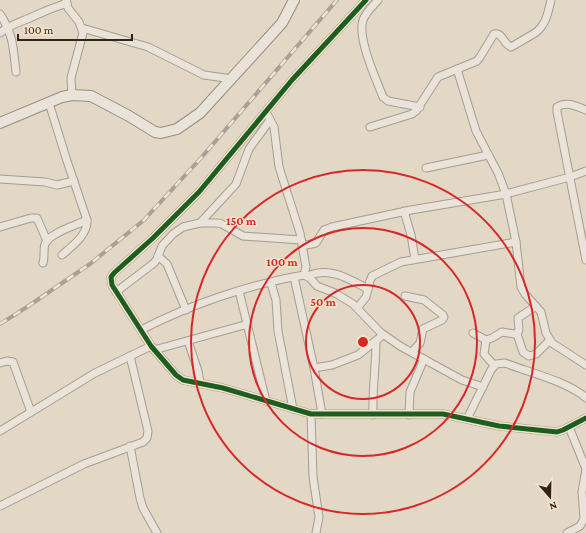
<svg xmlns="http://www.w3.org/2000/svg" width="586" height="533" font-family="'Crimson Pro',serif">
<style>
.lines{fill:none;stroke-linecap:round;stroke-linejoin:round}
.street-casing{stroke:#a79c90;stroke-width:9}
.secondary-casing{stroke:#978c80;stroke-width:12}
.street{stroke:#eae3d9;stroke-width:7}
.secondary{stroke:#eae3d9;stroke-width:10}
.rail-casing{stroke:#a9a199;stroke-width:4}
.rail{stroke:#f6e4ca;stroke-width:2.5;stroke-dasharray:8;stroke-linecap:butt}
.cycleway-casing{stroke:#f6e4ca;stroke-width:8}
.cycleway{stroke:#1b5e20;stroke-width:5}
.ring{fill:none;stroke:#d62828;stroke-width:2}
.centre{fill:#d62828;stroke:#f6e4ca;stroke-width:2}
.ring-label{font-size:12px;text-anchor:middle;font-weight:bold;fill:#d62828;stroke:#f6e4ca;stroke-width:3;stroke-linejoin:round;paint-order:stroke}
</style>
<rect width="100%" height="100%" fill="#e3d7c6"/>
<g class="lines">
<defs>
<g id="street">
<polyline points="66,0 68,8 79,22 83,33 71,78 72,95"/>
<polyline points="366,0 292,80 199,192 153,238 114,273 111,277 112,285 151,346 176,375 183,380 223,388 311,414 443,414 499,426 557,432 563,430 586,418"/>
<path d="M378,0C373,6 366,12 363,20C357,38 376,79 383,97L388,101L420,107"/>
<path d="M0,14C14,36 13,48 16,72"/>
<polyline points="82,28 148,47 204,75 232,79"/>
<path d="M0,33C10,24 22,22 34,16C45,11 55,7 67,3"/>
<polyline points="457,69 476,131 498,173 506,194 516,242 521,287 525,294 541,312 546,333 552,343 586,365"/>
<path d="M49,103L67,161L87,220C88,235 72,246 62,255"/>
<path d="M586,110C576,106 567,101 557,107V112L586,260"/>
<polyline points="266,112 274,127 279,167 300,233 306,267 304,275"/>
<path d="M370,127L412,114L416,111L438,77L477,61L480,57L494,34C503,32 503,44 511,47L535,33C546,25 548,13 551,0"/>
<polyline points="426,168 488,155"/>
<polyline points="0,179 45,182 57,185 74,181"/>
<polyline points="404,211 411,235 415,259"/>
<polyline points="200,223 236,184 249,149 270,120"/>
<polyline points="0,227 31,218 37,218 47,241"/>
<polyline points="302,246 316,243 324,230 332,227 411,210 506,194 570,177 586,171"/>
<polyline points="158,256 167,264 186,310"/>
<path d="M43,263C45,257 43,250 45,244C49,233 77,225 87,220"/>
<path d="M308,276C329,266 349,279 368,289"/>
<polyline points="294,277 314,368 322,414"/>
<polyline points="271,283 276,300 278,331 293,409"/>
<polyline points="239,291 266,401"/>
<polyline points="116,292 154,263 157,259 162,246 173,234 183,227 200,223 218,223 222,224 243,236 301,240"/>
<polyline points="405,296 424,300 443,315 444,317 442,320 423,329 420,343 412,352"/>
<polyline points="358,307 366,297 370,281 372,276 401,262 516,242"/>
<path d="M141,330C189,305 250,284 304,275L310,278L317,286L335,293L353,304L380,332L400,346L462,380L483,387"/>
<polyline points="473,333 486,340 492,338 502,332 515,334 517,334 519,330 518,318 536,306"/>
<polyline points="517,334 523,352 529,356 536,354 550,340"/>
<polyline points="486,340 484,354 494,365"/>
<polyline points="188,341 198,371 200,383"/>
<polyline points="154,350 248,324"/>
<polyline points="0,363 7,361 13,362 31,412"/>
<polyline points="314,368 332,365 358,355 383,335"/>
<polyline points="311,414 313,477 319,517 316,533"/>
<path d="M373,415C372,390 376,366 376,341"/>
<polyline points="409,415 410,392 424,359"/>
<path d="M467,419L491,370L496,364L505,363C528,372 569,382 586,398"/>
<polyline points="0,431 95,373 151,346"/>
<polyline points="130,446 140,498 143,508 157,533"/>
<polyline points="0,506 84,464 143,442 147,438 148,431 130,356"/>
<polyline points="567,533 580,526 584,519 582,492 586,469 569,427"/>
</g>
<polyline id="secondary" points="0,123 62,97 72,95 91,96 129,116 155,132 161,133 177,129 200,113 282,23 294,0"/>
</defs>
<use href="#street" class="street-casing"/>
<use href="#secondary" class="secondary-casing"/>
<use href="#street" class="street"/>
<use href="#secondary" class="secondary"/>
<defs>
<polyline id="rail" points="0,324 27,307 90,264 144,220 201,158 337,0"/>
</defs>
<use href="#rail" class="rail-casing"/>
<use href="#rail" class="rail"/>
<defs>
<polyline id="cycleway" points="366,0 292,80 199,192 153,238 114,273 111,277 112,285 151,346 176,375 183,380 223,388 311,414 443,414 499,426 557,432 563,430 586,418"/>
</defs>
<use href="#cycleway" class="cycleway-casing"/>
<use href="#cycleway" class="cycleway"/>
</g>
<g class="ring">
<circle cx="363" cy="342" r="57"/>
<circle cx="363" cy="342" r="114"/>
<circle cx="363" cy="342" r="172"/>
</g>
<circle cx="363" cy="342" r="6" class="centre"/>
<g class="ring-label">
<text x="241" y="225">150 m</text>
<text x="282" y="266">100 m</text>
<text x="323" y="306">50 m</text>
</g>
<g transform="translate(550 497) rotate(160)" stroke="#f6e4ca" stroke-width="3" paint-order="stroke">
<path d="M0-3L7 15L0 10L-7 15Z" fill="#34231a"/>
<text y="-6" font-size="11" font-weight="bold" text-anchor="middle" fill="#34231a">N</text>
</g>
<path d="M18 34v6h114v-6" fill="none" stroke="#34231a" stroke-width="2"/>
<text x="24" y="34" font-size="12" fill="#34231a" stroke="#f6e4ca" stroke-width="3" paint-order="stroke">100 m</text>
</svg>
